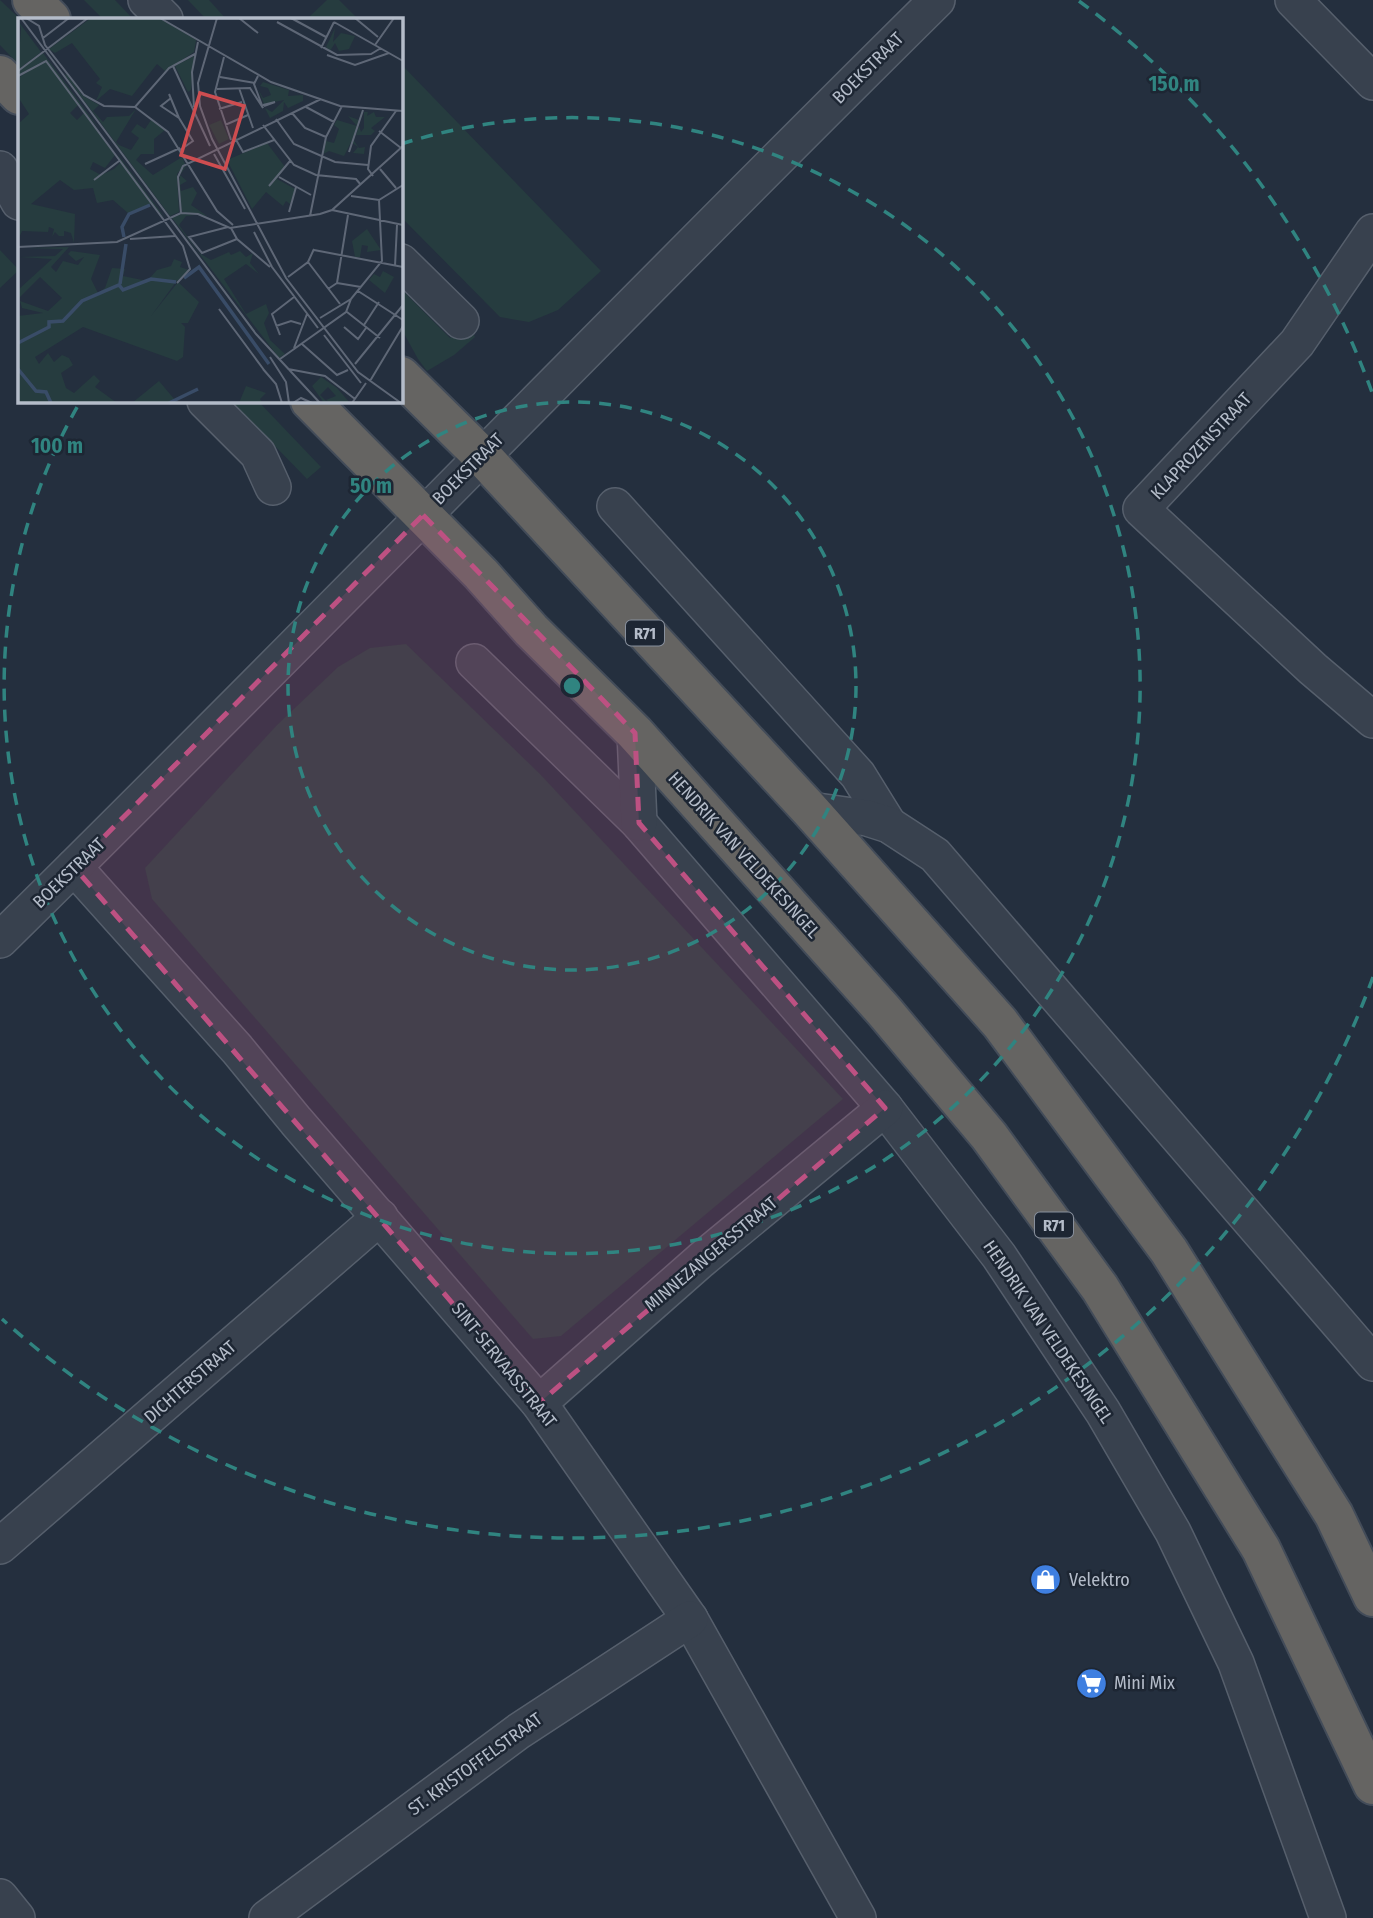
<svg xmlns="http://www.w3.org/2000/svg" width="1373" height="1918" font-family="'Fira Sans Condensed',sans-serif">
<style>
.green{fill:#263c3f}
.lines{fill:none;stroke-linecap:round;stroke-linejoin:round}
.minor-casing{stroke:#565f6c;stroke-width:38}
.trunk-casing{stroke:#434c59;stroke-width:42}
.minor{stroke:#38414e;stroke-width:35}
.trunk{stroke:#656462;stroke-width:38}
.marked{fill:#bd5182;fill-opacity:0.2;stroke:#bd5182;stroke-width:5;stroke-dasharray:14 9;stroke-linejoin:round}
.ring{fill:none;stroke:#308480;stroke-width:3.5;stroke-dasharray:12 9}
.labels{text-anchor:middle;stroke-width:5;stroke-linejoin:round;paint-order:stroke}
.shield{fill:#1d2633;stroke:#878f9c;stroke-width:2}
.shield-label{font-size:16px;font-weight:bold;fill:#b4bcc9}
.street-label{font-size:18px;fill:#b4bcc9;stroke:#1d2633}
.poi-label{font-size:18px;fill:#b4bcc9;stroke:#1d2633;text-anchor:start}
.inset-river{fill:none;stroke:#394c67;stroke-width:3.5}
.inset-road{fill:none;stroke:#5e6776;stroke-width:2}
.view{fill:#ce4d50;fill-opacity:0.15;stroke:#ce4d50;stroke-width:3.5}
.inset-edge{fill:none;stroke:#b4bcc9;stroke-width:3.5}
.centre{fill:#308480;stroke:#1d2633;stroke-width:3.5}
.ring-label{font-size:21px;text-anchor:middle;font-weight:bold;fill:#308480;stroke:#1d2633;stroke-width:5;stroke-linejoin:round;paint-order:stroke}
</style>
<rect width="100%" height="100%" fill="#242f3e"/>
<g class="green">
<polygon points="0,0 20,19 19,65 0,45"/>
<polygon points="84,0 115,0 133,19 103,19"/>
<polygon points="188,0 209,0 226,19 206,19"/>
<polygon points="327,0 339,0 358,19 307,19"/>
<polygon points="401,64 601,271 558,310 529,322 500,317 401,217"/>
<polygon points="0,250 19,270 0,288"/>
<polygon points="401,289 450,338 468,324 475,337 454,355 427,371 418,359 401,328"/>
<polygon points="231,401 258,401 321,467 307,479"/>
<polygon points="406,644 540,774 843,1099 561,1336 533,1339 152,899 145,868 277,725 338,667 370,648"/>
</g>
<g class="lines">
<defs>
<g id="minor">
<polyline points="146,0 165,19"/>
<polyline points="1293,0 1373,82"/>
<polyline points="0,169 19,202"/>
<polyline points="1373,232 1297,343 1141,509 1313,669 1373,720"/>
<polyline points="401,262 461,321"/>
<polyline points="205,401 258,454 273,487"/>
<polyline points="615,506 858,775 889,825"/>
<polyline points="474,662 639,823 885,1108 999,1256 1103,1412 1173,1532 1236,1663 1328,1918"/>
<polyline points="635,733 639,823"/>
<polyline points="810,810 867,818 889,825 935,855 1373,1363"/>
<polyline points="74,867 237,1049 296,1121 539,1403 690,1619 858,1918"/>
<path d="M0,940C315,630 622,311 937,0"/>
<polyline points="539,1403 701,1260 885,1108"/>
<polyline points="0,1546 380,1217"/>
<polyline points="0,1897 17,1918"/>
<polyline points="267,1918 519,1731 690,1619"/>
</g>
<g id="trunk">
<polyline points="32,0 51,19"/>
<polyline points="0,75 19,95"/>
<polyline points="401,376 481,455 810,810 1000,1023 1169,1251 1334,1515 1373,1597"/>
<polyline points="310,401 481,574 531,630 635,733 884,1011 989,1136 1100,1288 1261,1549 1373,1785"/>
</g>
</defs>
<use href="#minor" class="minor-casing"/>
<use href="#trunk" class="trunk-casing"/>
<use href="#minor" class="minor"/>
<use href="#trunk" class="trunk"/>
</g>
<path class="marked" d="M423,515L635,733L639,823L885,1108L539,1403L74,867Z"/>
<g class="ring">
<circle cx="572" cy="686" r="284"/>
<path d="M401 144A568 568 0 1 1 80 402"/>
<path d="M1373 977A852 852 0 0 1 2 1319M1079 1A852 852 0 0 1 1373 395"/>
</g>
<defs>
<symbol id="shop-disc" viewBox="-11 -11 22 22"><circle r="9.5" fill="#3f7fe0" stroke="#1d2633"/><path d="M-5-2.5h2.3a2.7 3.5 0 0 1 5.4 0H5L5.5 6h-11ZM-1.5-2.5h3a1.5 2.3 0 0 0-3 0Z" fill="#fff"/></symbol>
<symbol id="supermarket-disc" viewBox="-11 -11 22 22"><circle r="9.5" fill="#3f7fe0" stroke="#1d2633"/><path d="M-6-5.5h2.5l.6 2H6L4.5 2H-2.5L-4.4-4H-6ZM-1.5 3.2a1.3 1.3 0 1 0 .1 0ZM3 3.2a1.3 1.3 0 1 0 .1 0Z" fill="#fff"/></symbol>
</defs>
<g fill-rule="evenodd">
<use href="#shop-disc" x="1028" y="1562" width="35" height="35"/>
<use href="#supermarket-disc" x="1074" y="1666" width="35" height="35"/>
</g>
<g class="labels">
<g class="shield">
<rect x="626" y="620.5" width="38" height="25" rx="5"/>
<rect x="1035" y="1212.5" width="38" height="25" rx="5"/>
</g>
<g class="shield-label">
<text x="645" y="639">R71</text>
<text x="1054" y="1231">R71</text>
</g>
<g class="street-label">
<text transform="translate(868 68) rotate(-45)" y="6">BOEKSTRAAT</text>
<text transform="translate(1201 446) rotate(-47)" y="6">KLAPROZENSTRAAT</text>
<text transform="translate(468 469) rotate(-45)" y="6">BOEKSTRAAT</text>
<text transform="translate(744 855) rotate(48)" y="6">HENDRIK VAN VELDEKESINGEL</text>
<text transform="translate(69 873) rotate(-44)" y="6">BOEKSTRAAT</text>
<text transform="translate(711 1254) rotate(-40)" y="6">MINNEZANGERSSTRAAT</text>
<text transform="translate(1048 1332) rotate(56)" y="6">HENDRIK VAN VELDEKESINGEL</text>
<text transform="translate(504 1365) rotate(51)" y="6">SINT-SERVAASSTRAAT</text>
<text transform="translate(190 1382) rotate(-41)" y="6">DICHTERSTRAAT</text>
<text transform="translate(475 1764) rotate(-36)" y="6">ST. KRISTOFFELSTRAAT</text>
</g>
<g class="poi-label">
<text x="1069" y="1586">Velektro</text>
<text x="1114" y="1689">Mini Mix</text>
</g>
</g>
<g transform="translate(18 18)">
<rect width="385" height="385" fill="#242f3e"/>
<path d="M73,0H141L178,22L176,34L147,53L139,46L114,78L92,71L78,83L84,69L78,65L82,61L54,25L37,35L31,31ZM0,3L23,34L0,52L3,10ZM317,10L315,24L323,15L337,18L331,31L321,33L317,25L312,33L308,29ZM25,35L82,112L60,87L52,95L59,102L66,95L97,137L87,150L75,144L72,151L83,157L96,151L102,145L100,137L147,200L133,186L111,196L95,182L79,185L75,170L56,172L42,162L13,186L57,196L56,225L53,215L46,213V218H41L37,214L34,219L36,211L31,209L30,214L4,213L0,222V106L11,96L0,79V60L28,42L0,57V53ZM176,38L173,72L170,74L157,48ZM49,56L64,77L81,87L75,93L85,104L89,99L111,98L118,91L98,124L101,127L113,132L121,120L113,114L119,106L127,111L133,102L147,112L136,121V136H123L118,142L135,157L164,139L167,146L159,156L161,194L152,198L47,57ZM245,64L271,72L270,78L285,77V83L270,90L266,84L265,93L252,100L247,90L254,94L266,82L246,86L240,71L245,80L253,77L250,70L242,68ZM346,94H350L349,98L356,94L358,99H367L353,110L357,113L353,117H338L341,108L343,114L346,110ZM330,98L341,102L336,123L341,130L347,129L346,136L335,135L340,129L333,124L326,138L311,133L305,136L308,123L316,125L321,111L316,107L319,102L339,108ZM203,102L211,121L201,126L191,107ZM249,125L267,149L259,161L277,171L272,186L268,183L265,188L248,174L234,191L209,142ZM169,147L162,157L169,163L162,167L163,173L175,169L179,175L173,187L189,198L164,194L161,165L163,152ZM164,196L177,197L168,198L161,207L181,235L193,242L211,234L213,237L222,233L228,239L235,235L232,245L241,256L228,246L206,261L228,296L248,286L251,295L246,305L252,322L267,336L261,340L154,200ZM349,211L363,232L349,234L350,228L344,227L342,239H337L334,223ZM51,229L33,249L38,254L45,243L60,247L66,239L58,243L50,236L53,233L82,237L73,261L80,275L87,270L94,250L107,251L105,258L129,263L139,252L153,248L156,241L164,244L162,249L171,252L158,264L133,298L160,264L181,284L170,305H163L167,309L165,339L159,343L65,309L17,339L21,346L30,335L36,344L44,337L51,340L55,347L43,355L48,370L56,375L76,357L82,363L77,369L99,385H0V298L25,295L4,290L2,283L30,293L44,280L22,259L0,281V272L34,241L2,239L37,238L45,231L8,230ZM365,253L376,259L367,275L351,262L356,256L362,259ZM303,359L319,370L332,385H312L308,382L318,378L310,369L302,377L310,385H306L294,368ZM141,363L157,382L175,375L152,385H114ZM228,368L248,375L242,381L244,385H221Z" fill="#263c3f"/>
<path class="inset-river" d="M106,219L104,209L111,196L132,187M166,260L181,249L251,346M102,266L108,226M0,325L31,309V304L45,303L64,283L101,267L105,272L133,261L158,264M0,351L18,373L28,374L33,385M151,385L180,371"/>
<path class="inset-road" d="M3,0L238,316L302,385M8,0L21,8L27,27L66,77L86,88L117,89L150,114L199,193L215,207M142,0L253,64L322,88L385,93M199,0L180,65L182,88L194,121L268,260L340,354L383,385M221,0L240,15M273,0L308,19M337,0L360,19M259,4L319,37L353,36L363,30M316,4L385,43M25,20L51,0M357,27L376,0M303,30L316,4M309,37L337,47L371,35M206,39L197,74L213,122M155,48L192,128M0,53L70,0M0,58L28,43L165,228L172,251L159,265M202,59L237,65M221,70L235,110M199,71L232,70L245,90L236,66L240,58M151,76L161,100M153,80L143,88L161,100L175,123L162,132M245,87L257,84L246,88M117,89L151,50L177,36M176,89L174,54L180,24M288,89L316,104M201,91L224,84M274,95L287,110L308,119M258,101L276,126L317,144L350,147M207,107L230,97M245,107L276,147L298,157L338,161L343,167M361,113L383,130M217,120L225,134L256,122M331,134L345,92M196,136L227,191M127,146L162,130M362,151L378,170M355,158L350,151L353,128L378,93M261,159L293,177M76,162L101,143M251,168L272,143M333,178L361,182L385,167M314,192L385,207M271,194L278,169M163,195L160,159L165,148L303,81M292,198L308,119L324,88M210,209L171,219L184,235L219,221M213,210L219,221L252,249M236,214L254,249L300,310M112,221L157,218M0,229L99,224L163,195L180,196L212,210L302,196L314,192L385,128M296,232L385,249M290,244L322,286M377,248L379,207M270,259L290,244L296,231M319,265L343,269M310,271L319,265L330,197M340,273L385,302M201,291L246,352M329,294L362,320M302,300L333,281L364,243L361,182M346,307L361,284M258,308L273,303L283,306M326,309L340,321L348,310M262,317L254,296L276,279M306,317L343,365M284,326L319,357L330,352M276,330L289,296M252,339L268,364L271,385M262,341L328,294L333,281M337,346L385,287M245,351L258,366L264,385M270,351L307,358L337,381M352,363L385,308M275,385L283,380L294,385M334,385L348,365"/>
<path class="view" d="M182,75L226,88L207,151L163,137Z"/>
<rect width="385" height="385" class="inset-edge"/>
</g>
<circle cx="572" cy="686" r="10" class="centre"/>
<g class="ring-label">
<text x="1174" y="91">150 m</text>
<text x="57" y="453">100 m</text>
<text x="371" y="493">50 m</text>
</g>
</svg>
